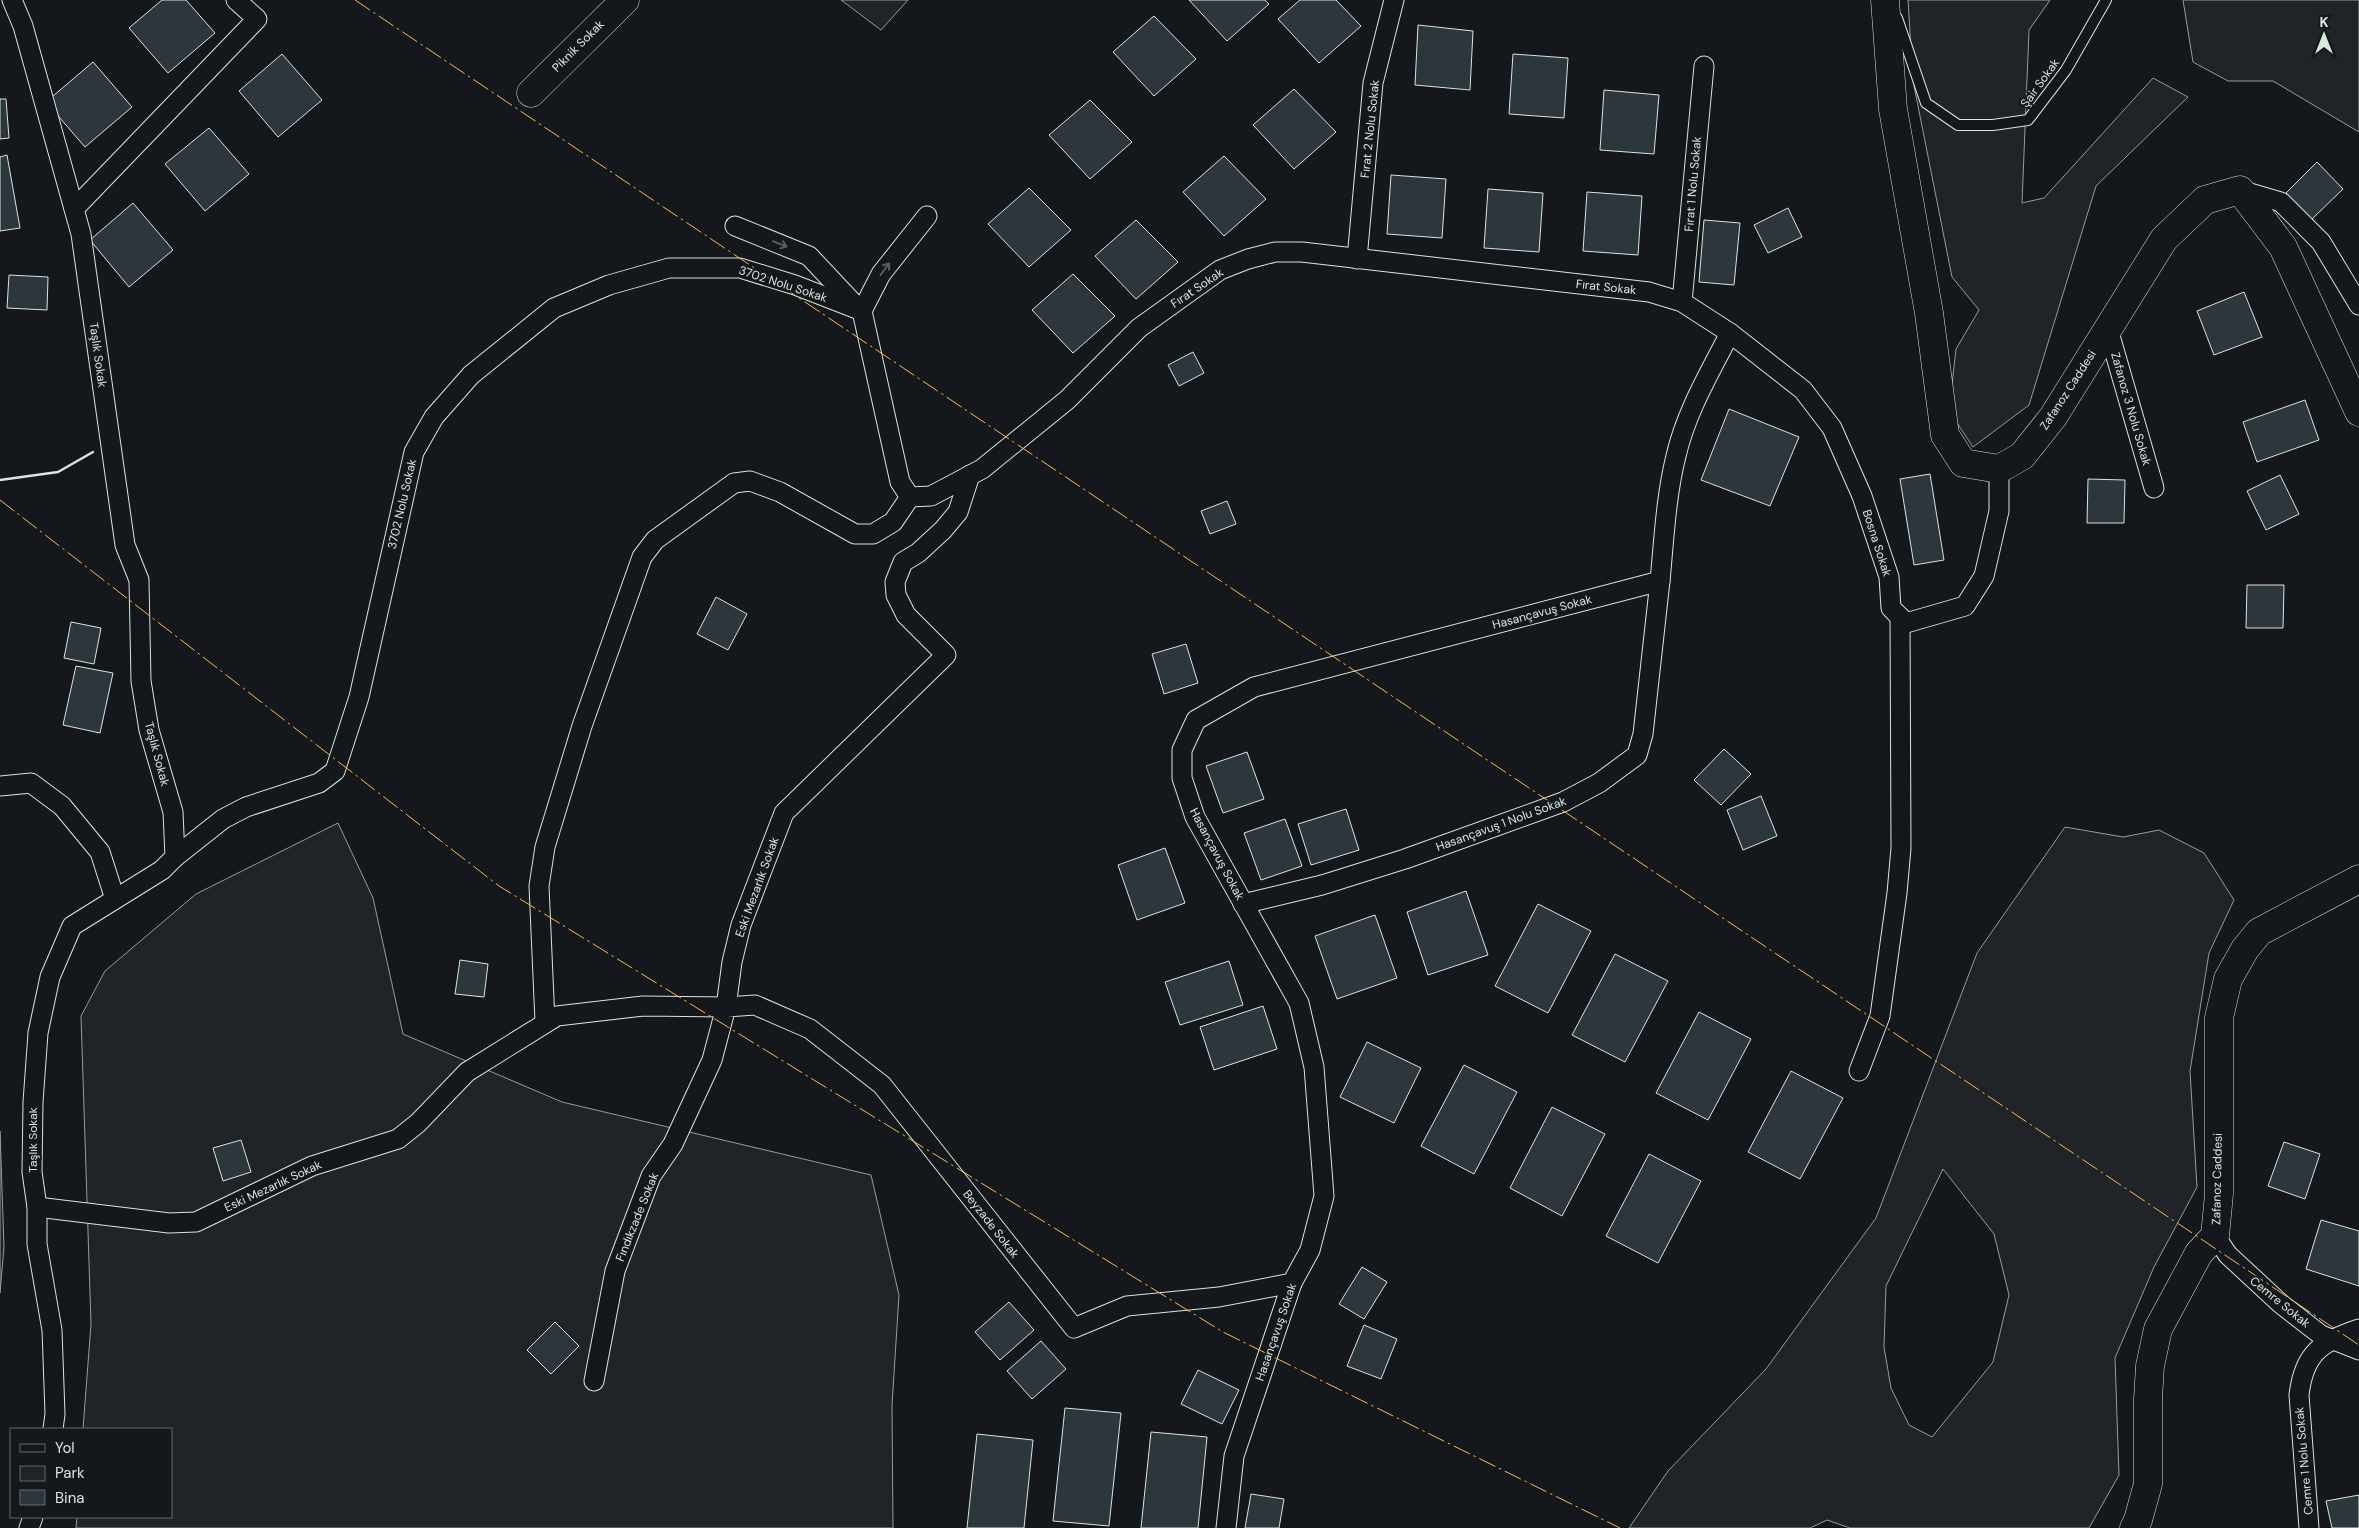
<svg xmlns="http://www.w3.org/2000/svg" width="2359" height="1528" font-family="'DM Sans',sans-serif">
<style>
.green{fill:#202428;stroke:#939e99;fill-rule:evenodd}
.building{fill:#2c363c;stroke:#d8e6dc}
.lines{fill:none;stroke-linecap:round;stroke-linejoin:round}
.lane-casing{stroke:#d8e6dc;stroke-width:12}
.street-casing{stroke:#d8e6dc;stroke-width:21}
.secondary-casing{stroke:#d8e6dc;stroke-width:29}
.lane{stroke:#14181c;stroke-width:10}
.street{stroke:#14181c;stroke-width:19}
.secondary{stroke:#14181c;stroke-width:28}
.wall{stroke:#d8e6dc;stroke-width:2.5}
.power{stroke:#ffb74d;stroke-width:1;stroke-dasharray:18 4 2.5 4;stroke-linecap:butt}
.oneway{stroke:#59605f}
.labels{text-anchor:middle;stroke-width:4;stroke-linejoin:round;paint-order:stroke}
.street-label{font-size:12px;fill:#d8e6dc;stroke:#14181c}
</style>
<rect width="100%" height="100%" fill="#14181c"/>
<g class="green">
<polygon points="841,0 908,0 881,30"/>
<polygon points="1908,0 2050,0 2029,30 2022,203 2044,198 2153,78 2188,97 2096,186 2029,405 1973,447 1949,411 1956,349 1979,310 1952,277 1913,81"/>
<polygon points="2183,0 2359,0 2359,132 2273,81 2228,81 2193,62"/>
<polygon points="338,823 373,898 403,1034 562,1102 871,1175 899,1295 892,1405 893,1528 76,1528 77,1517 171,1517 171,1429 83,1429 91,1324 81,1016 105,971 196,894"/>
<path d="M2065,827L2123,837L2159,830L2204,853L2234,900L2209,953L2190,1071L2197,1187L2154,1267L2115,1358L2119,1475L2089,1528H1850L1827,1520L1810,1528H1629L1668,1471L1766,1369L1876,1218L1977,953ZM1943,1169L1994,1234L2009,1295L1993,1362L1932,1437L1909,1425L1891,1388L1884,1347L1886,1286Z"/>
<polygon points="0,1131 4,1247 0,1293"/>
</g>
<g class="building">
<polygon points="162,0 186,0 215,33 168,73 129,28"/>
<polygon points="1189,0 1265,0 1269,4 1227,41"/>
<polygon points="1300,0 1336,0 1361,26 1319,63 1278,19"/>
<polygon points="1154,16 1196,59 1154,96 1113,52"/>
<polygon points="1418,25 1473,31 1470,90 1415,85"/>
<polygon points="282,54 322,100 278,137 239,91"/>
<polygon points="1513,54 1568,58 1564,118 1509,114"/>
<polygon points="93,62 132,107 85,147 46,102"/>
<polygon points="1294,89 1336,132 1294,169 1253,125"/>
<polygon points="1604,90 1659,95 1654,154 1600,150"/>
<polygon points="0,99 6,99 9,138 0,139"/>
<polygon points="1090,100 1132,142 1090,179 1049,135"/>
<polygon points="209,128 249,174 205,211 165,164"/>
<polygon points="7,155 20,228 0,231 0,157"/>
<polygon points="1224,156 1266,199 1224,236 1183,192"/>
<polygon points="2317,162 2343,189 2312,219 2286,193"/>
<polygon points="1391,175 1446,179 1442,238 1387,234"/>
<polygon points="1029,188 1071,230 1029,267 988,224"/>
<polygon points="1488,189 1543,193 1539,252 1484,248"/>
<polygon points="1587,192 1642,196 1638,255 1583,251"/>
<polygon points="133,203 173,250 129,287 90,240"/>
<polygon points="1788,208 1802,237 1768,253 1754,225"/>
<polygon points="1136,220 1178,262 1136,299 1095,256"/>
<polygon points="1704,220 1740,223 1734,285 1699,282"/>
<polygon points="1073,274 1115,316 1073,353 1032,310"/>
<polygon points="9,275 48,277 47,310 7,308"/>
<polygon points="2244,292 2262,337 2214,355 2197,311"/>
<polygon points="1193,352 1204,373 1179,386 1168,365"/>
<polygon points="2305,400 2319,440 2257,462 2243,422"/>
<polygon points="1729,409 1799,437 1770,506 1701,480"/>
<polygon points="1930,474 1944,560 1914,565 1900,479"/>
<polygon points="2280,475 2299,514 2266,530 2247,491"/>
<polygon points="2088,479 2125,480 2124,523 2087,523"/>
<polygon points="1227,501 1236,524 1210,534 1201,511"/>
<polygon points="2247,585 2284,585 2283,628 2246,628"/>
<polygon points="716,597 747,614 728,650 697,634"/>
<polygon points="71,622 101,628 94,664 64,658"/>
<polygon points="1186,644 1198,683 1164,694 1152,654"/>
<polygon points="76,666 113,673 100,733 63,725"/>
<polygon points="1724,749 1751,774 1721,805 1694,780"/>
<polygon points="1247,752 1264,799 1223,813 1206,766"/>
<polygon points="1761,796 1777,836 1743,850 1727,810"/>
<polygon points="1346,809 1359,850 1311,865 1298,824"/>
<polygon points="1285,819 1302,866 1261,880 1244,833"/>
<polygon points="1165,848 1185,903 1137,920 1118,865"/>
<polygon points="1466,891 1488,955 1428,975 1407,912"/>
<polygon points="1538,904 1591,931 1548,1013 1495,986"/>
<polygon points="1375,915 1397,978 1337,999 1315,936"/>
<polygon points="1615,954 1668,981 1625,1062 1572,1035"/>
<polygon points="460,960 488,964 484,997 455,994"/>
<polygon points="1229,961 1243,1005 1180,1025 1165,982"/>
<polygon points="1263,1006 1277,1049 1214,1070 1200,1027"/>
<polygon points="1699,1012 1751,1039 1708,1120 1656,1093"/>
<polygon points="1367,1042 1421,1068 1394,1123 1340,1097"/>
<polygon points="1464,1065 1517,1092 1474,1174 1421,1146"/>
<polygon points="1791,1071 1843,1098 1800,1179 1748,1152"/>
<polygon points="1552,1107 1605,1134 1562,1216 1510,1188"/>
<polygon points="241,1140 251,1172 223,1181 213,1148"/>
<polygon points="2284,1142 2320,1154 2305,1199 2268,1186"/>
<polygon points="1649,1154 1701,1181 1658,1263 1606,1236"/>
<polygon points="2321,1220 2359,1231 2359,1286 2306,1269"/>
<polygon points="1362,1267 1387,1282 1364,1319 1339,1304"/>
<polygon points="1009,1302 1034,1330 1000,1360 975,1332"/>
<polygon points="555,1322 579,1346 551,1374 527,1350"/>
<polygon points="1364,1325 1397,1339 1381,1379 1347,1366"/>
<polygon points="1041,1341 1066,1369 1032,1399 1007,1371"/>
<polygon points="1198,1370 1239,1390 1222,1424 1181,1404"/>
<polygon points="1065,1408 1121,1413 1109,1526 1053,1521"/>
<polygon points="1151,1432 1207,1437 1198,1528 1141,1528"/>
<polygon points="977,1434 1033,1440 1024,1528 967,1528"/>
<polygon points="1251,1494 1284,1499 1279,1528 1245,1528"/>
<polygon points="2359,1495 2359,1528 2332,1528 2326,1501"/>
</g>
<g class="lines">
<defs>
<polyline id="lane" points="1897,18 1926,103 1958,125 1993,125 2028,120 2066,70 2106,0"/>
<g id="street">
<polyline points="12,0 23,26 81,234 125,545 139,580 141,681 149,730 173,812 175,857 162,870 72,926 50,977 38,1033 33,1102 32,1172 37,1207 37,1244 52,1330 55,1414 53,1429"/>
<polyline points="2240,190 2281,202 2321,242 2359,305"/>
<polyline points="74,209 257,19 236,0"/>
<polyline points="735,226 809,256 855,305"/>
<polyline points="1357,259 1373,83 1394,0"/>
<polyline points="1682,302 1704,66"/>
<polyline points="862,311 900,482 910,497 931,496 982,469 1067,400 1139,328 1220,270 1248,259 1275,252 1302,252 1649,292 1682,302 1730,333 1803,390 1832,428 1862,496 1889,577 1891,608 1906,623 1965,606 1984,576 1999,511 1999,469"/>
<polyline points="862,311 881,274 927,216"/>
<polyline points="2108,329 2154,488"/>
<polyline points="0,786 31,783 62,806 100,852 115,899"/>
<polyline points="175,857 223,819 246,807 319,783 335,771 359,697 414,452 434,417 471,375 554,308 609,285 669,268 740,268 795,285 862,311"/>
<polyline points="1243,904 1322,885 1405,859 1563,802 1599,783 1637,755 1643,734 1660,581"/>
<polyline points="545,1022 539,886 545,847 582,726 642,557 655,540 734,483 750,481 780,492 855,534 873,534 893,522 910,497"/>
<polyline points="1859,1071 1880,1016 1897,893 1901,848 1900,617"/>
<polyline points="37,1207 169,1223 196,1222 312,1166 398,1139 418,1123 467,1072 557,1016 643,1006 726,1007 732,962 741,925 784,813 946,655 906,615 896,595 895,582 903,562 918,553 943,530 958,512 970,475"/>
<polyline points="2215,1236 2228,1255 2281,1304 2321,1335 2359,1350"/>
<polyline points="594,1381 615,1271 651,1176 673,1144 712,1060 726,1007 755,1005 810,1029 882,1085 1074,1328 1127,1306 1219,1297 1292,1283"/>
<polyline points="29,1528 33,1517"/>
<path d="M1226,1528L1234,1456L1292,1283L1310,1250L1324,1196L1314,1067L1299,1003L1195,817L1182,778V750L1196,720L1254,687L1660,581C1664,539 1666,496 1676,456C1686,412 1710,372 1730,333"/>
<path d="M2309,1528L2299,1395C2304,1353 2321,1342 2359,1329"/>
</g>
<g id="secondary">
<polyline points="1885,0 1893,109 1929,313 1945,435 1963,463 1999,469 2022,456 2053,417 2164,239 2205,200 2240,190 2283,247 2359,412"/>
<polyline points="531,93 625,0"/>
<polyline points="2134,1528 2138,1520 2148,1484 2148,1399 2150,1366 2158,1329 2199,1253 2215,1236 2219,1194 2219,1018 2228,979 2245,949 2259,932 2359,879"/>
</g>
</defs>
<use href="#lane" class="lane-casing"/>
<use href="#street" class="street-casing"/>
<use href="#secondary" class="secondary-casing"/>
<use href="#lane" class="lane"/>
<use href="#street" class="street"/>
<use href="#secondary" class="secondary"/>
<polyline class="wall" points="0,480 58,472 93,452"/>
<g class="power">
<polyline points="355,0 2359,1345"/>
<polyline points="0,500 499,886 1223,1332 1620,1528"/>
</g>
</g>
<defs><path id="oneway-shaft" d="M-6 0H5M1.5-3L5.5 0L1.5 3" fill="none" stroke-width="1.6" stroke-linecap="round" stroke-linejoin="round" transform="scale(1.25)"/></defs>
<g class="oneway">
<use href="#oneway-shaft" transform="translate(780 244) rotate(22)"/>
<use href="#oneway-shaft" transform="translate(885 269) rotate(-53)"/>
</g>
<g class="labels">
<g class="street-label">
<text transform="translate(578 46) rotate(-45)" y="4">Piknik Sokak</text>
<text transform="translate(2040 83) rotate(-54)" y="4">Şair Sokak</text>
<text transform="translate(1370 129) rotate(-84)" y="4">Fırat 2 Nolu Sokak</text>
<text transform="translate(1693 184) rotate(-85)" y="4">Fırat 1 Nolu Sokak</text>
<text transform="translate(783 284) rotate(18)" y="4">3702 Nolu Sokak</text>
<text transform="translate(1606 287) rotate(6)" y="4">Fırat Sokak</text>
<text transform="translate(1197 288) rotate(-34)" y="4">Fırat Sokak</text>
<text transform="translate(98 355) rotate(82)" y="4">Taşlık Sokak</text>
<text transform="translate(2068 390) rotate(-57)" y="4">Zafanoz Caddesi</text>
<text transform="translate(2131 409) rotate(74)" y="4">Zafanoz 3 Nolu Sokak</text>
<text transform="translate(402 504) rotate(-77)" y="4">3702 Nolu Sokak</text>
<text transform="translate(1877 543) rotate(72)" y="4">Bosna Sokak</text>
<text transform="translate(1542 612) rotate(-15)" y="4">Hasançavuş Sokak</text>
<text transform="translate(157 754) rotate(75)" y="4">Taşlık Sokak</text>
<text transform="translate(1501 824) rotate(-20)" y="4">Hasançavuş 1 Nolu Sokak</text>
<text transform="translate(1217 854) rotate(62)" y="4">Hasançavuş Sokak</text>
<text transform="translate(757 887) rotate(-70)" y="4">Eski Mezarlık Sokak</text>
<text transform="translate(33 1140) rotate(-90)" y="4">Taşlık Sokak</text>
<text transform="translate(2217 1179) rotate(-89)" y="4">Zafanoz Caddesi</text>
<text transform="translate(273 1186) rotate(-25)" y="4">Eski Mezarlık Sokak</text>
<text transform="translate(637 1217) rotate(-68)" y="4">Fındıkzade Sokak</text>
<text transform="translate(991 1224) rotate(52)" y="4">Beyzade Sokak</text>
<text transform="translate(2280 1302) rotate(39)" y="4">Cemre Sokak</text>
<text transform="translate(1276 1332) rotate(-71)" y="4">Hasançavuş Sokak</text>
<text transform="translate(2304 1461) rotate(-95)" y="4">Cemre 1 Nolu Sokak</text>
</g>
</g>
<rect x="10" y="1428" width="162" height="90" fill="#14181c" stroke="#626a69"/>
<rect x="20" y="1444" width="25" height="8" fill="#14181c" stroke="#626a69"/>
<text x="55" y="1453" font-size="15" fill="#d8e6dc">Yol</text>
<rect x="20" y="1466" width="25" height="15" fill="#202428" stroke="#626a69"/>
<text x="55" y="1478" font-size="15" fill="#d8e6dc">Park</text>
<rect x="20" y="1490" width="25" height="15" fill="#2c363c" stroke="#626a69"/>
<text x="55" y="1503" font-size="15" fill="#d8e6dc">Bina</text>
<g transform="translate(2324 35)" stroke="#14181c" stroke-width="4" paint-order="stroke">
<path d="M0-4L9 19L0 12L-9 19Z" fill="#d8e6dc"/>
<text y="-8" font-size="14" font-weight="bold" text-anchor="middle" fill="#d8e6dc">K</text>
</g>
</svg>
